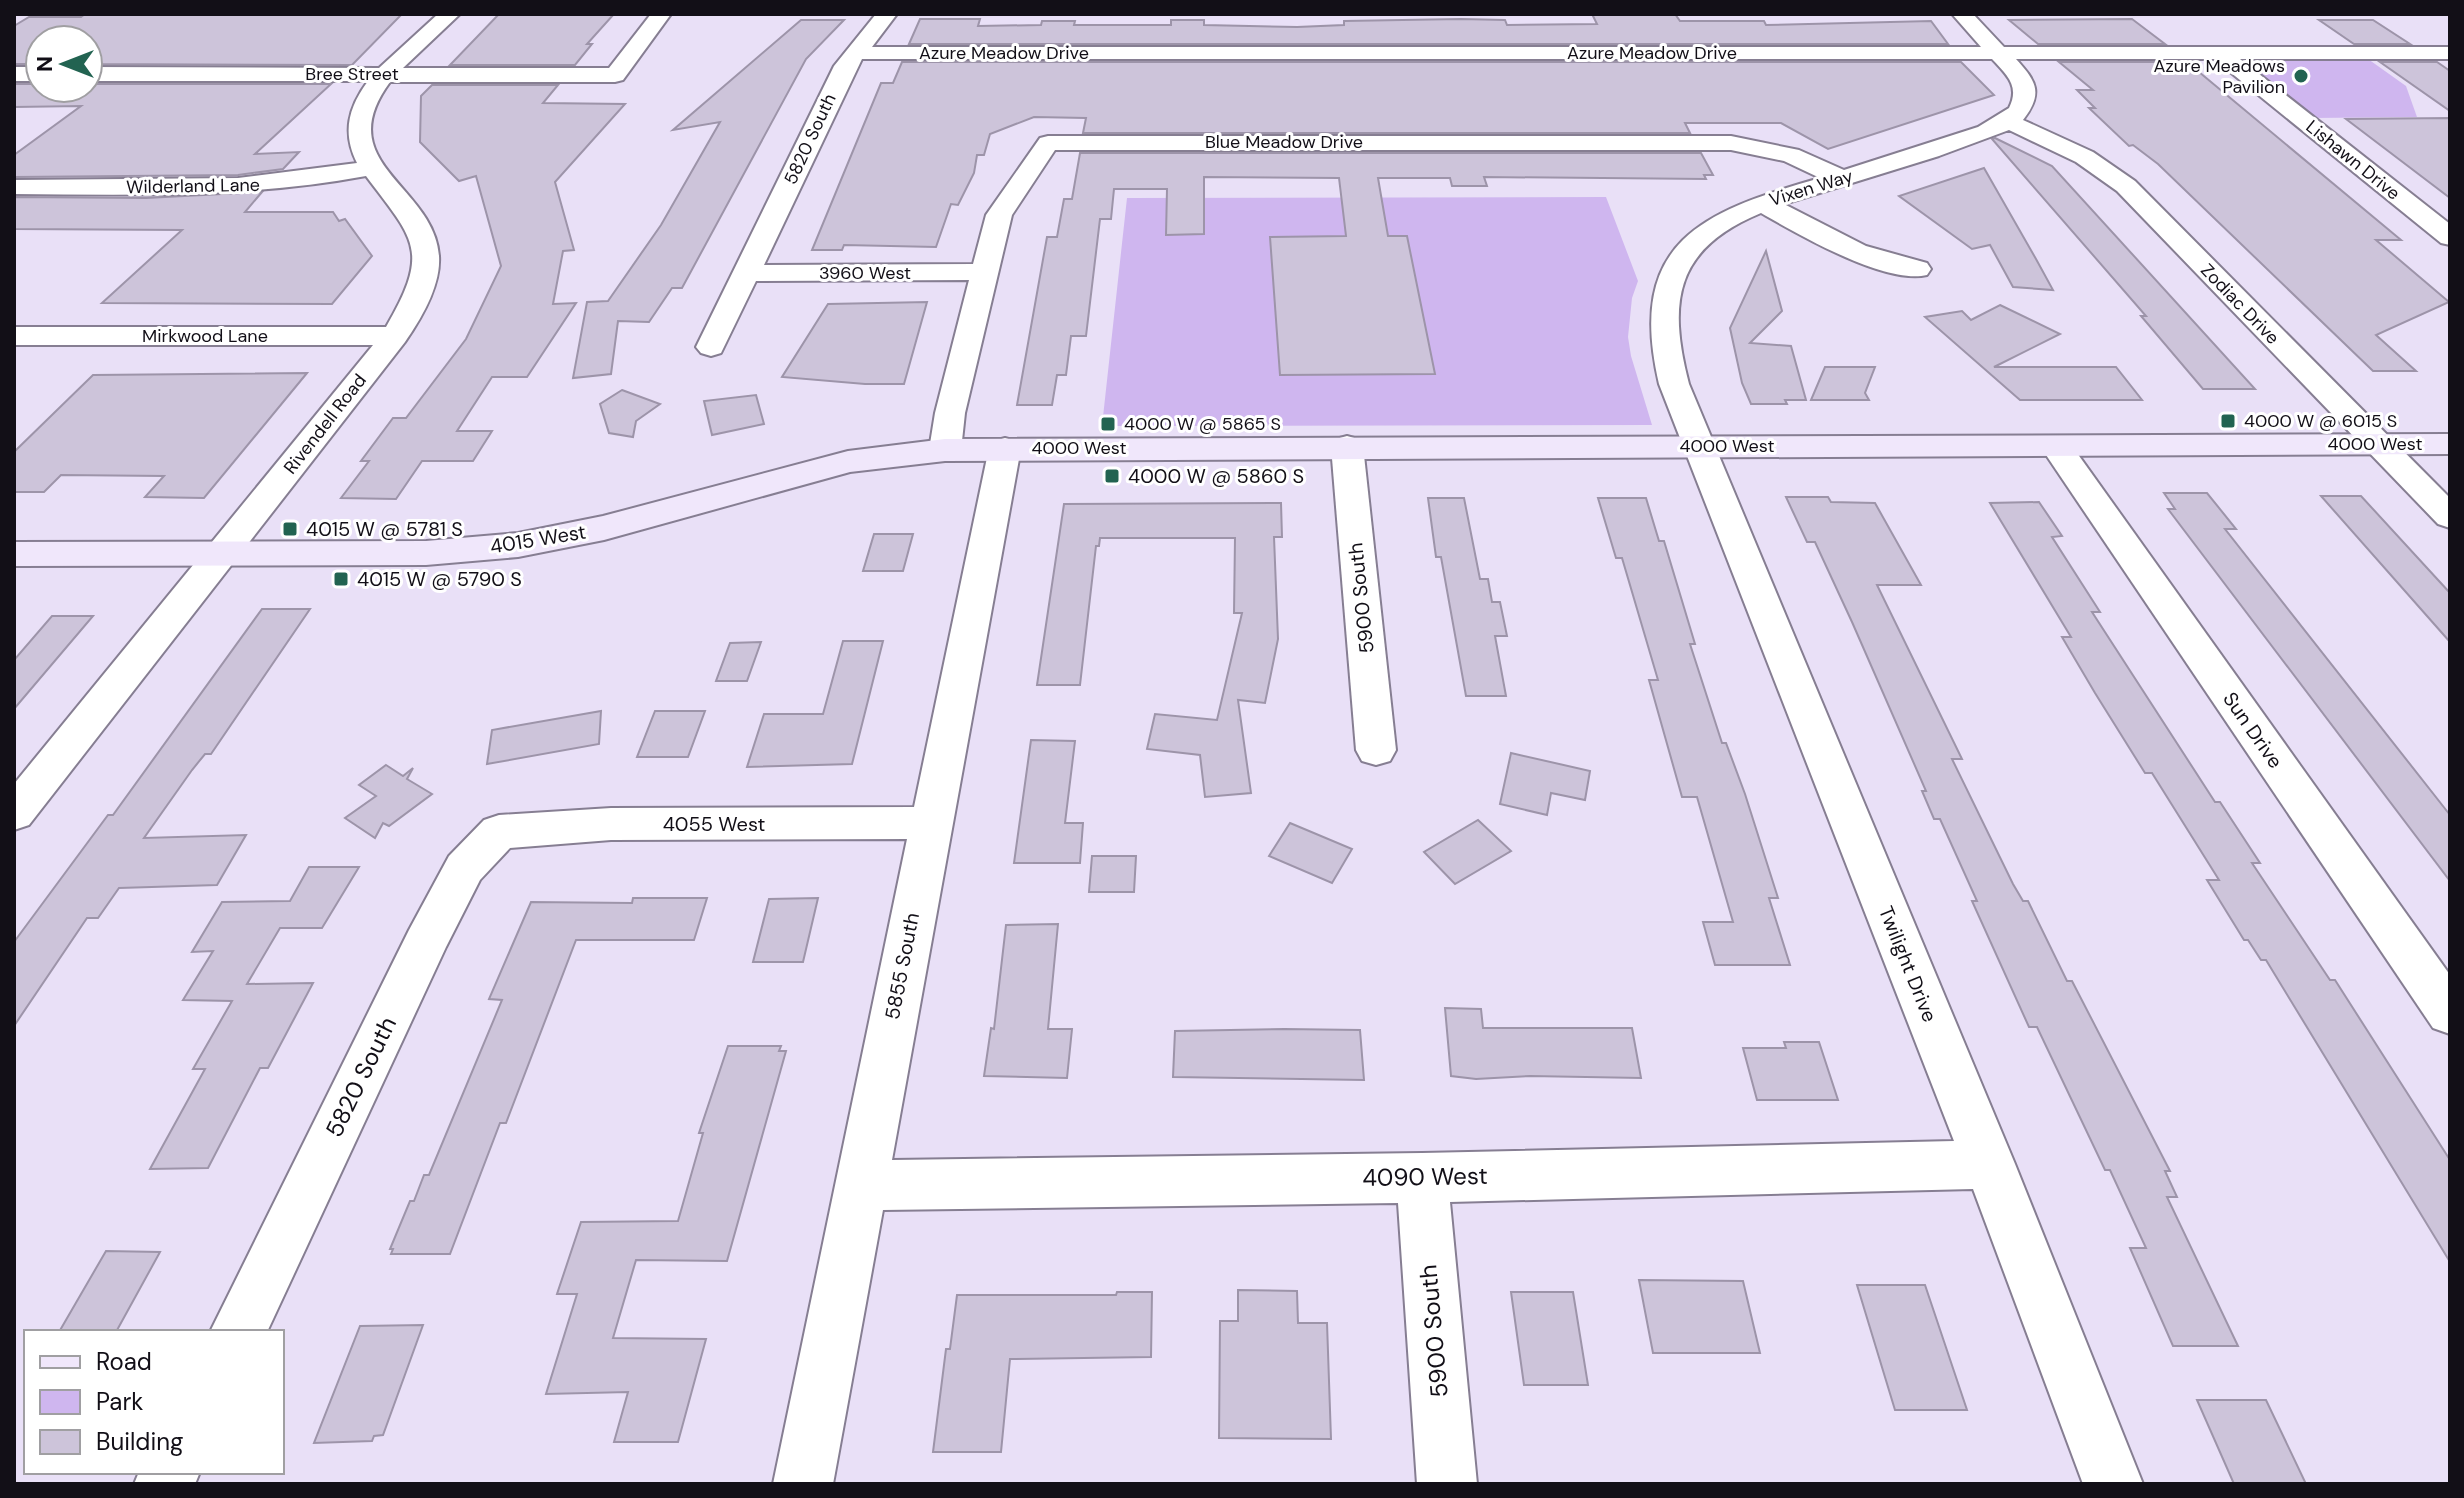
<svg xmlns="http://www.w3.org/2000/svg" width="2464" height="1498" font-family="'DM Sans',sans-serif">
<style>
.green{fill:#cfb6ef}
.building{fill:#cdc4da;stroke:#9d94a9;stroke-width:2}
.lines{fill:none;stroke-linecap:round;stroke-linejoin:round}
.street-casing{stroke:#867e92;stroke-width:4}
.secondary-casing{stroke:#867e92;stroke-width:4}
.street{fill:#fff;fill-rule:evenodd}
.secondary{fill:#f0e7fb;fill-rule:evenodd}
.poi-dot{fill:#226351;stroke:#fff;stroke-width:3}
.labels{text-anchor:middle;stroke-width:6;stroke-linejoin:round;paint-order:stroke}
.far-street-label{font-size:18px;fill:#120f17;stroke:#fff}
.far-poi-label{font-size:18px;fill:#120f17;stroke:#fff;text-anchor:start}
.poi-label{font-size:20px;fill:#120f17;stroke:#fff;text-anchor:start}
.street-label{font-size:20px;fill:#120f17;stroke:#fff}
.near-street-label{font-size:24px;fill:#120f17;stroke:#fff}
</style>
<rect width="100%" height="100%" fill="#e9e0f7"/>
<g class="green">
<polygon points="2368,59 2406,86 2417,117 2312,118 2247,66 2249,62 2262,60"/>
<polygon points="1606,197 1638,281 1632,298 1628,337 1631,356 1652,425 1102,426 1127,198"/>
</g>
<g class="building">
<polygon points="85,14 402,14 352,65 88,64 88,40 40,40 40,64 14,64 14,26 29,17 81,17"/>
<polygon points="499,14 614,14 587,44 592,44 575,65 450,65"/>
<polygon points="1592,14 1675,14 1680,21 1764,21 1766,25 1931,21 1948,44 909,44 920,19 980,19 978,26 1041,25 1042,21 1075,21 1074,25 1171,25 1171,20 1204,20 1204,25 1297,27 1344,25 1344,21 1461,19 1505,20 1507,25 1597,24"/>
<polygon points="2132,19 2165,44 2038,44 2009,20"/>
<polygon points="801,20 844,20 806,59 682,288 672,288 649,322 618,321 611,374 573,378 587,302 608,301 661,225 720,122 673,130"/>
<polygon points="2319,20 2373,20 2410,44 2354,44"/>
<polygon points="902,62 1961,62 1994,95 1828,149 1781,123 1685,123 1690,133 1083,133 1086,118 1034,117 990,134 984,155 977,155 974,173 958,205 951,204 936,247 844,245 842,250 812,250 881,83 893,83"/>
<polygon points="2059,62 2187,62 2401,240 2376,240 2449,302 2376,335 2416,371 2373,371 2158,164 2133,145 2129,146 2089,108 2095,108 2077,90 2093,90"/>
<polygon points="2380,62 2437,62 2450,71 2450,111"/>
<polygon points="14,84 40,84 40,88 88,88 88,84 331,84 255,154 299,152 283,169 238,175 14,177 14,155 81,106 14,107"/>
<polygon points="432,85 558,85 543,103 625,104 555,182 574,250 563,251 553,304 576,303 527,377 492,377 457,431 492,431 473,461 422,461 396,499 341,498 369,461 361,461 393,418 406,418 466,339 501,266 476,176 459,181 420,142 421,96"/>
<polygon points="2450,118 2450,198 2346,119"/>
<polygon points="1995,138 2052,166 2255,389 2203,389 2141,316 2146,316 1992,139"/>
<polygon points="1080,153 1701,153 1713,175 1704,175 1706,179 1484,177 1487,186 1452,186 1450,178 1378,178 1388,236 1407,236 1435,374 1280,375 1270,237 1346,236 1339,178 1204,177 1204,234 1166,235 1167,189 1114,189 1111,219 1100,219 1086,336 1071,336 1066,375 1057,375 1052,405 1017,405 1047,237 1057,237 1064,199 1072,199"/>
<polygon points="1984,168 2036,259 2053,290 2013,287 1990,245 1972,249 1899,196"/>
<polygon points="262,192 245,212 333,212 339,221 345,219 372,256 332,304 102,303 182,230 14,229 14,197 146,198"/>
<polygon points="1766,251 1782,311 1750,343 1791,346 1806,400 1785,400 1787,404 1751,404 1742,383 1730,328"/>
<polygon points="927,302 904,384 865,384 782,377 828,304"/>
<polygon points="2000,305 2060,334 1994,367 2116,367 2142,400 2020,400 1925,317 1962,311 1971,320"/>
<polygon points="1825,367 1875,367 1865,393 1869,400 1811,400"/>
<polygon points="307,373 204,498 145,497 164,476 61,475 44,492 14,492 14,452 93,375"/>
<polygon points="622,390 660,404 636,421 633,437 609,433 600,404"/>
<polygon points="756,395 764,424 712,435 704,401"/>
<polygon points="2164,493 2207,493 2236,529 2225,529 2450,815 2450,881 2168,509 2175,509"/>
<polygon points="2321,496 2361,496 2450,593 2450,642"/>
<polygon points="1786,497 1828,497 1831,502 1875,503 1921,585 1877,585 1962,759 1952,759 2013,884 2023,901 2028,901 2067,981 2072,981 2170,1171 2165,1171 2177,1197 2167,1197 2238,1346 2173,1346 2130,1248 2146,1248 2110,1170 2105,1170 2037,1027 2029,1027 1972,901 1977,901 1940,819 1934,819 1922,791 1926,791 1852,622 1815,542 1807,542"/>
<polygon points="1428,498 1464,498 1480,579 1488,579 1492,602 1500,602 1507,636 1495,636 1506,696 1466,696 1441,557 1436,557"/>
<polygon points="1598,498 1646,498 1659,541 1664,541 1695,644 1690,644 1722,743 1726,743 1745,794 1778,898 1769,898 1790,965 1715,965 1703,922 1733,922 1697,797 1682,797 1649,680 1658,680 1622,558 1616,558"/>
<polygon points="2039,502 2062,536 2052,537 2100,612 2092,612 2215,802 2220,802 2260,863 2252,863 2330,980 2335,980 2450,1160 2450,1262 2266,960 2261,960 2248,940 2244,940 2207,880 2219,880 2152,773 2145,773 2095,693 2062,637 2071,637 1990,503"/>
<polygon points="1281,503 1282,537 1274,537 1278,639 1265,703 1238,700 1251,793 1205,797 1200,755 1147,749 1155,714 1217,720 1242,613 1234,613 1235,538 1100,538 1099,546 1096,546 1080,685 1037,685 1064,504"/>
<polygon points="874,534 913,534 903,571 863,571"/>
<polygon points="262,609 310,609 211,754 205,754 192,770 144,838 246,835 217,885 119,888 98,918 87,918 14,1026 14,942 108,815 113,815"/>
<polygon points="52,616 93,616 14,709 14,660"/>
<polygon points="843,641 883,641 852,764 747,767 764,714 823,714"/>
<polygon points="761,642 747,681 716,681 730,643"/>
<polygon points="601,711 599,744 487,764 492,730"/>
<polygon points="655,711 705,711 688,757 637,757"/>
<polygon points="1031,740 1075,741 1065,823 1083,823 1080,863 1014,863"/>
<polygon points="1511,753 1590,771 1585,800 1551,793 1547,815 1500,804"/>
<polygon points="386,765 403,776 413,768 407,779 432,794 389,826 383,823 375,838 345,818 376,796 359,785"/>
<polygon points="1478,820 1511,851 1455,884 1424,852"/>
<polygon points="1290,823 1352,849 1332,883 1269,856"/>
<polygon points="1092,856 1136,856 1134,892 1089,892"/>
<polygon points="309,867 359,867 322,928 280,928 247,984 313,983 268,1068 260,1068 208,1168 150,1169 205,1069 193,1069 232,1001 183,1000 213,951 192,952 222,902 290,901"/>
<polygon points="633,898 707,898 694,940 576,940 506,1123 500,1123 450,1254 391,1254 393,1249 390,1249 410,1201 414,1201 424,1175 429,1175 502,1000 489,999 531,902 632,903"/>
<polygon points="818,898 803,962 753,962 769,899"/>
<polygon points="1058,924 1048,1029 1072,1029 1067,1078 984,1076 991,1028 994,1029 1006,925"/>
<polygon points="1445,1008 1481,1009 1483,1028 1632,1028 1641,1078 1530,1076 1476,1079 1451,1076"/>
<polygon points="1284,1029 1360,1030 1364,1080 1173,1077 1175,1031"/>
<polygon points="1784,1042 1819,1042 1838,1100 1757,1100 1743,1048 1786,1048"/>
<polygon points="728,1046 781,1046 779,1051 786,1051 727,1261 636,1260 613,1338 706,1339 678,1442 614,1442 628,1392 546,1394 577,1294 557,1294 581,1222 678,1221 703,1133 699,1133"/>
<polygon points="106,1251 160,1252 116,1332 59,1332"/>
<polygon points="1639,1280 1743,1281 1760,1353 1653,1353"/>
<polygon points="1857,1285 1925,1285 1967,1410 1895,1410"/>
<polygon points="1238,1290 1297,1291 1298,1323 1327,1323 1331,1439 1219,1438 1220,1321 1238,1321"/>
<polygon points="1117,1292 1152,1292 1151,1357 1010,1359 1001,1452 933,1452 946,1349 950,1349 957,1295 1116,1295"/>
<polygon points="1511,1292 1573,1292 1588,1385 1524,1385"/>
<polygon points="423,1325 383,1435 374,1436 372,1441 314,1443 360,1326"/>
<polygon points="2197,1400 2266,1400 2306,1484 2234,1484"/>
</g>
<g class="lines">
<defs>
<g id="street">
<path d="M438,14H460L403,68H609L651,14H671L623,80L615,82H390C329,164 434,185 439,256C441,286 421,319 405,342L29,825L14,830V784L373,345H14V327H386C431,250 414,240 366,176C249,198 132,195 14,194V180L238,178L357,163C342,133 348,108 368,81H88V67L379,68Z"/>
<path d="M876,14H897L872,47H1981L1952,14H1973L2004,47H2450V59H2240L2450,224V245L2441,243L2214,59H2016C2036,81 2044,93 2023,120L2093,152L2135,181L2450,498V528L2438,524L2117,191L2076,162L2009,130L1939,156L1784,204L1866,246L1927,263L1931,269L1927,275C1885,285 1798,234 1761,213C1676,248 1667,300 1689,384L2015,1164L2143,1484H2083L1973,1189L1450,1202L1477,1484H1417L1398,1203L883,1210L833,1484H773L907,839L611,840L510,848L480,880L446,947L267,1332H210L409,930L449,856L484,820L499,815L611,808L914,807L989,448L994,441L1005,438L1016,441L1021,448L892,1160L1422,1153L1954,1141L1659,384C1626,242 1701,212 1820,178L1784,161L1731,150H1055L1012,215L965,413L961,450L956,457L945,460L934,457L929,450L935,413L969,280L756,281L721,353L711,356L701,353L696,347L834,66ZM862,59H1992C2007,75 2020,86 2009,108L1978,127L1844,170L1799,150L1731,136H1048L1040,138L986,215L973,264L764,265Z"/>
<rect x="14" y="67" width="26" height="14"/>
<polygon points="1347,436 1358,439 1363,446 1396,750 1390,761 1376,765 1362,761 1356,750 1331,446 1336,439"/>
<polygon points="2056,436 2067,439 2450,975 2450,1034 2433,1028 2040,446 2045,439"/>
<polygon points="139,1472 200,1472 195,1484 134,1484"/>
</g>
<polygon id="secondary" points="2450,434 2450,454 945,461 850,472 604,540 518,557 426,565 14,566 14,542 426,541 518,533 603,516 848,451 945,439"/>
</defs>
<use href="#street" class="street-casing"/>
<use href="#secondary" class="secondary-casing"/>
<use href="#street" class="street"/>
<use href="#secondary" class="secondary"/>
</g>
<g class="poi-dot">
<circle cx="2301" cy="76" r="8"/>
<rect x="2220" y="413" width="16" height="16" rx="4"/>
<rect x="1100" y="416" width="16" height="16" rx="4"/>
<rect x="1104" y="468" width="16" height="16" rx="4"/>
<rect x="282" y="521" width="16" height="16" rx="4"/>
<rect x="333" y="571" width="16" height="16" rx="4"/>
</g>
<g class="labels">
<g class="far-street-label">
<text x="1004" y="59">Azure Meadow Drive</text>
<text x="1652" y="59">Azure Meadow Drive</text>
<text x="352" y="80">Bree Street</text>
<text transform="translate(810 139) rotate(-65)" y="6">5820 South</text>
<text x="1284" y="148">Blue Meadow Drive</text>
<text transform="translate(2353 160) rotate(39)" y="6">Lishawn Drive</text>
<text transform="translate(193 186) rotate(-1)" y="6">Wilderland Lane</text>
<text transform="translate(1811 188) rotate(-17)" y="6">Vixen Way</text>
<text x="865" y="279">3960 West</text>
<text transform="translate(2240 304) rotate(46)" y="6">Zodiac Drive</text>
<text x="205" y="342">Mirkwood Lane</text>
<text transform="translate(325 424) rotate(-52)" y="6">Rivendell Road</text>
<text x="2375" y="450">4000 West</text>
<text x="1727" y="452">4000 West</text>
<text x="1079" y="454">4000 West</text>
</g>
<g class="far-poi-label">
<text x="2285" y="72" text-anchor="end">Azure Meadows<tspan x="2285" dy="21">Pavilion</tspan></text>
<text x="2244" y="427">4000 W @ 6015 S</text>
<text x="1124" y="430">4000 W @ 5865 S</text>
</g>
<g class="poi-label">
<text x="1128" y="483">4000 W @ 5860 S</text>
<text x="306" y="536">4015 W @ 5781 S</text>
<text x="357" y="586">4015 W @ 5790 S</text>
</g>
<g class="street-label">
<text transform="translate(538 539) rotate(-9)" y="7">4015 West</text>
<text transform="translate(1361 598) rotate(-96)" y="7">5900 South</text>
<text transform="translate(2253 730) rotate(55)" y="7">Sun Drive</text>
<text x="714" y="831">4055 West</text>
<text transform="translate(1908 964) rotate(68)" y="7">Twilight Drive</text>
<text transform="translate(902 966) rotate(-79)" y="7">5855 South</text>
</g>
<g class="near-street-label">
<text transform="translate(361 1077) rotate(-64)" y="8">5820 South</text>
<text transform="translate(1425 1177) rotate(-1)" y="8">4090 West</text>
<text transform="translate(1434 1331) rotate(-95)" y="8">5900 South</text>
</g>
</g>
<rect width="2464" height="1498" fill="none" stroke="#120f17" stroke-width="32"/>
<rect x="24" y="1330" width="260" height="144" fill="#ffffff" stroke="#a09fa2" stroke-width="2"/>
<rect x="40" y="1356" width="40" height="12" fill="#f0e7fb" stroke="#a09fa2" stroke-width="2"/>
<text x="96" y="1370" font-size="24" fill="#120f17">Road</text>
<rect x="40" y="1390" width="40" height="24" fill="#cfb6ef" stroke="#a09fa2" stroke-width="2"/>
<text x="96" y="1410" font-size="24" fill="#120f17">Park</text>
<rect x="40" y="1430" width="40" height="24" fill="#cdc4da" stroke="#a09fa2" stroke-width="2"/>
<text x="96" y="1450" font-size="24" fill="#120f17">Building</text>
<g transform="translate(64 64) rotate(270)"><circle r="38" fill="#ffffff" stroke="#a09fa2" stroke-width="2"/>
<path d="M0-6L14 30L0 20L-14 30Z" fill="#226351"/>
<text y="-12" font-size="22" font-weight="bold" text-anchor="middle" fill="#120f17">N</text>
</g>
</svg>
